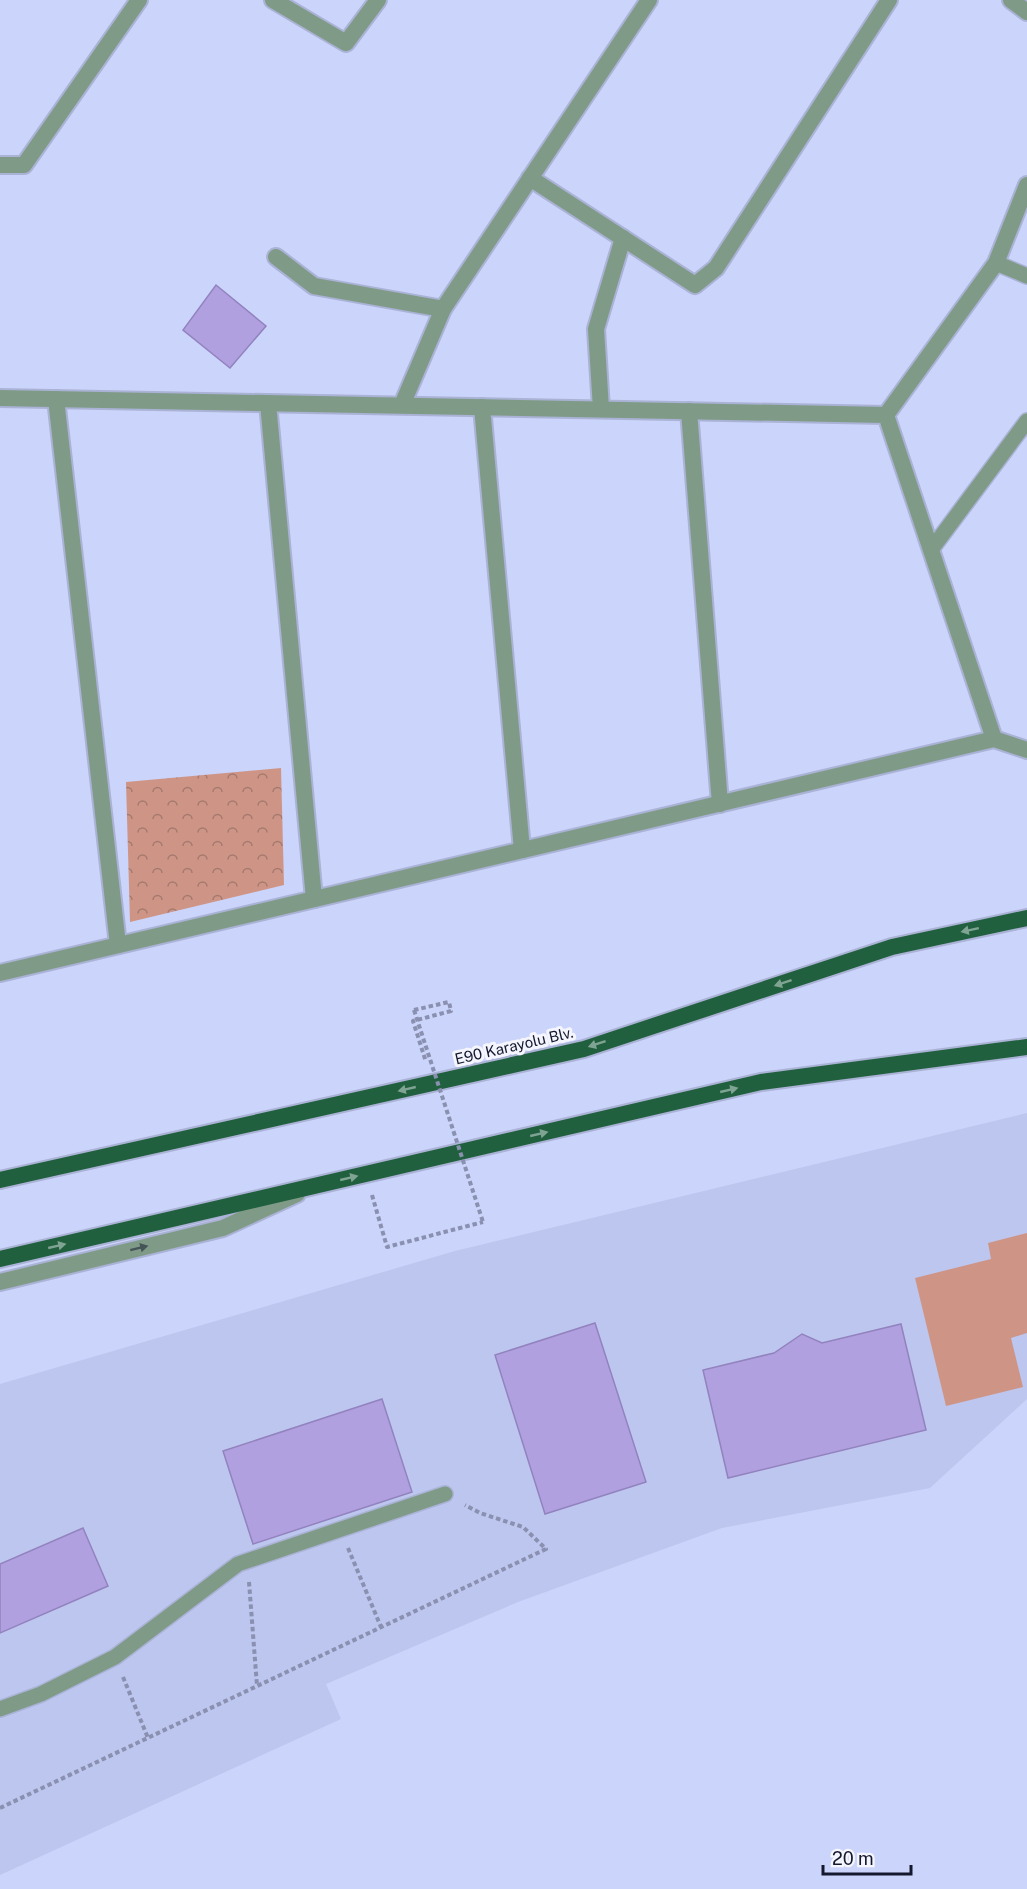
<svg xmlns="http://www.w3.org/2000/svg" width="1027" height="1889" font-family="'Public Sans',sans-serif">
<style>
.built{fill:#bdc6ef}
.park{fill:url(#park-crowns)}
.pitch{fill:#ce9586}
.building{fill:#b0a0e0;stroke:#9283be;stroke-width:1.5}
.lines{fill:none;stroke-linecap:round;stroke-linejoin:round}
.service-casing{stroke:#aab2d5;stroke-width:18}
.minor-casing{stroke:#aab2d5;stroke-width:20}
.trunk-casing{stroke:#aab2d5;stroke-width:20}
.path{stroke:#8990b0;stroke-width:4;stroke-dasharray:4.5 3;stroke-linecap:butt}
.service{stroke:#7f9b88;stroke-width:15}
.minor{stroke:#7f9b88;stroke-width:16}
.trunk{stroke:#21603e;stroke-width:16}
.path-bridge{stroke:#8990b0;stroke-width:4;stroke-dasharray:4.5 3;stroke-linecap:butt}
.oneway{fill:#80a494}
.oneway2{fill:#455457}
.labels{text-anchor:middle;stroke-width:6;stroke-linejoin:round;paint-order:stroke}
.street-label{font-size:15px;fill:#15192f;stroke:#f5f6fd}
</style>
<defs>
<pattern id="park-crowns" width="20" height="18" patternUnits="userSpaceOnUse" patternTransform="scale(1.5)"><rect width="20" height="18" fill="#ce9586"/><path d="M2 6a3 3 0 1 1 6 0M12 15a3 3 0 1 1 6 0" fill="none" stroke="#a6796e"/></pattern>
</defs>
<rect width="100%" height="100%" fill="#cbd4fa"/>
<polygon class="built" points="1027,1113 1027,1399 930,1488 722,1528 518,1602 326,1684 341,1719 0,1875 0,1384 455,1251"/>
<polygon class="park" points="281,768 284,885 130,922 126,782"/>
<polygon class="pitch" points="1027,1233 1027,1333 1011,1338 1023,1387 946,1406 915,1278 991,1259 988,1243"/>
<g class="building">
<polygon points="216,285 266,326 230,368 183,330"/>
<polygon points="595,1323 646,1482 545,1514 495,1355"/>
<polygon points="901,1324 926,1430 728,1478 703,1370 774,1353 802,1334 822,1343"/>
<polygon points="382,1399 412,1492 253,1544 223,1451"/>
<polygon points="83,1528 108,1586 0,1633 0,1564"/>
</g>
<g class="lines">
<defs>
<g id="service">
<polyline points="996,263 1027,276"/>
<polyline points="931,550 1027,421"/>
<polyline points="0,1709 41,1694 115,1657 238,1564 445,1494"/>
</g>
<g id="minor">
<polyline points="273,0 346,43 378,0"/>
<polyline points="1011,0 1027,12"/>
<polyline points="0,165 24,165 139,0"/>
<polyline points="530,178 695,285 716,268 889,0"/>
<polyline points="276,257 314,286 443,309"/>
<polyline points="0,398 886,415 994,739"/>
<polyline points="56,399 118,945"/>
<polyline points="268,403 314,899"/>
<polyline points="402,405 443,309 649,0"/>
<polyline points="482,407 522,850"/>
<polyline points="601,409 596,329 623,238"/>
<polyline points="689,411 720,804"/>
<polyline points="886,415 996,263 1027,185"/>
<polyline points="0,973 994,739 1027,750"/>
<polyline points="0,1282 223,1228 297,1194"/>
</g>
<g id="trunk">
<polyline points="0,1180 584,1049 892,947 1027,918"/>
<polyline points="0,1259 761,1082 1027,1047"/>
</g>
</defs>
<use href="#service" class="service-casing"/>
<use href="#minor" class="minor-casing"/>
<use href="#trunk" class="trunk-casing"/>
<g class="path">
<polyline points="414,1010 449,1002 451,1011 413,1021 426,1062"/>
<polyline points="372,1195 387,1247 483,1222"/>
<polyline points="348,1548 381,1627"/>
<polyline points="249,1582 257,1686"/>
<polyline points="123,1677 148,1738"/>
<polyline points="0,1808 546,1549 523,1527 480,1513 465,1505"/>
</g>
<use href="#service" class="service"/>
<use href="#minor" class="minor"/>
<use href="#trunk" class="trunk"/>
<polyline class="path-bridge" points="414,1010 483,1222"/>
</g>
<defs><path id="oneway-solid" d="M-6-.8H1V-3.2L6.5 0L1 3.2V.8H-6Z" transform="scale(1.5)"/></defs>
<g class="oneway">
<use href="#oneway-solid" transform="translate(970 930) rotate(168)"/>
<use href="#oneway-solid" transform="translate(783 983) rotate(162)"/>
<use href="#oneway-solid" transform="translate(597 1044) rotate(162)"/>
<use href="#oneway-solid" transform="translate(407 1089) rotate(167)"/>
<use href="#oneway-solid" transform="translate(729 1090) rotate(-13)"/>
<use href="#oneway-solid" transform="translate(539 1134) rotate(-13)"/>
<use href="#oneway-solid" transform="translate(349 1178) rotate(-13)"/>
<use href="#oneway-solid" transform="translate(57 1246) rotate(-13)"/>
</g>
<use class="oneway2" href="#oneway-solid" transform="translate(139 1248) rotate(-14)"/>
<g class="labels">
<g class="street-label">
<text transform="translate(514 1046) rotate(-13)" y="5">E90 Karayolu Blv.</text>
</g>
</g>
<path d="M823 1865v9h88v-9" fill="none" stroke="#15192f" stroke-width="3"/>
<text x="832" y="1865" font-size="18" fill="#15192f" stroke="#f5f6fd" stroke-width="4.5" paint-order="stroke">20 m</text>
</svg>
